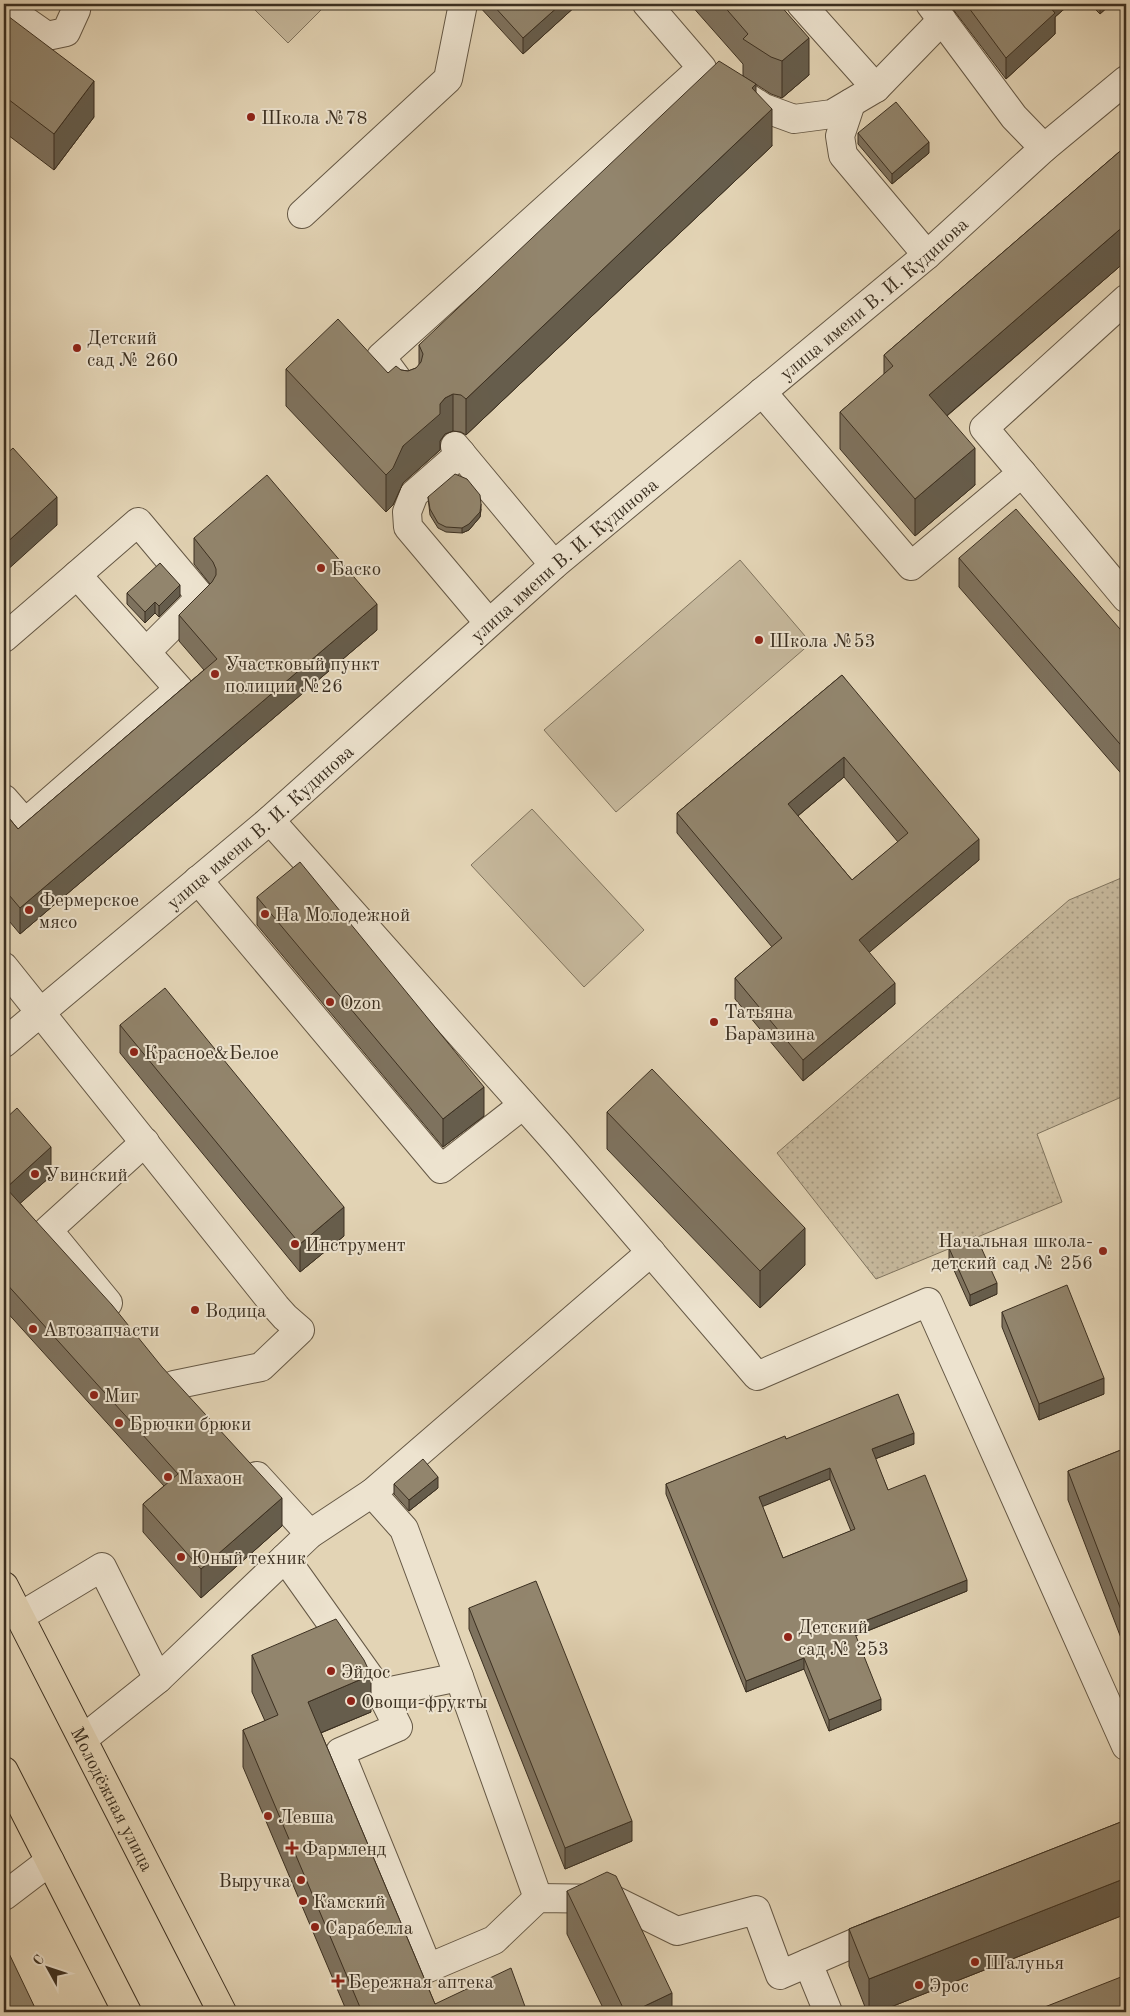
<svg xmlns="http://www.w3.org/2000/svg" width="1130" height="2016" font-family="'Old Standard TT',serif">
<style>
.grass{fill:url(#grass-dots);stroke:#80745e}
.park{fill:#c6b89c;stroke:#80745e}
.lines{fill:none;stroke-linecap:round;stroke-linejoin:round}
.minor-casing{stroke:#655845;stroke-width:30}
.major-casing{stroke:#3b2f20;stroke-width:30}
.minor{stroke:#ede3cf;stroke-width:28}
.major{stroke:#e3d4b5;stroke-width:28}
.wall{fill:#7e725e;stroke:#3b2f20;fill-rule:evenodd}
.shaded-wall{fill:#665d4c;stroke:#3b2f20}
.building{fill:#92856d;stroke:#3b2f20;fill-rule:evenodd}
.poi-dot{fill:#8f2418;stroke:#ede3cf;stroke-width:2}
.labels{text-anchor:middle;stroke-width:4;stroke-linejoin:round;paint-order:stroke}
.poi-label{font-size:19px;fill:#3b2f20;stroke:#ede3cf;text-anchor:start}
.street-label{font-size:19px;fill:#3b2f20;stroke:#ede3cf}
</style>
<defs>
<pattern id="grass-dots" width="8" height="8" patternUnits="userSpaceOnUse" patternTransform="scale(1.25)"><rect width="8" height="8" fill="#c6b89c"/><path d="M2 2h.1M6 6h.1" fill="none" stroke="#a2967f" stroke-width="1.8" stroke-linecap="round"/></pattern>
</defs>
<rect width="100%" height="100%" fill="#e3d4b5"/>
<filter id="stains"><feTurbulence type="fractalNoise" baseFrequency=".004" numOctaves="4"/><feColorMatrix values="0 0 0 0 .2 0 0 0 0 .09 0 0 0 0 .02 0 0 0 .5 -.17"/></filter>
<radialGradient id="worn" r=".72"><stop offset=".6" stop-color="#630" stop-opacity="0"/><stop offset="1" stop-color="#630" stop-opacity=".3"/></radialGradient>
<polygon class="grass" points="1126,876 1126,1095 1037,1134 1062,1202 876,1279 777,1153 1069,900"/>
<g class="park">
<polygon points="249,4 327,4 288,43"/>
<polygon points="740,560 811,643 616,812 544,730"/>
<polygon points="532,809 644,930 584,987 471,865"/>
</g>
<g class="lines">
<defs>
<g id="minor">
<polyline points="801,4 876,88 942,20"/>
<polyline points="930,4 1014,117 1044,148"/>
<polyline points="4,6 47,36 66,32 76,10 77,4"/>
<polyline points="739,92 764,108 794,119 832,114 876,88"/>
<polyline points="851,103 840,136 843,155 927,255"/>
<polyline points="302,214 448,79 463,4"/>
<polyline points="407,392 381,357 702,68 647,4"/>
<polyline points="762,392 911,566 1022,473 984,428 1126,299"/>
<polyline points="455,446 554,565"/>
<polyline points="461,453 414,494 407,512 408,527 488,622"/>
<polyline points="1022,473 1126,598"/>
<polyline points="77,575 138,522 201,597 146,652"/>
<polyline points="4,638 77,575 179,689 25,823 4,799"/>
<polyline points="270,820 558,1144 757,1376 928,1302 1126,1746"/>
<polyline points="198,880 441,1169 523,1105"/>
<polyline points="4,967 276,1307 285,1317 300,1330 261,1367 174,1385"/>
<path id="s1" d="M4,1043L270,820L554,565L927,255L1044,148L1126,80"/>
<polyline points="108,1303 48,1230 145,1142"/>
<polyline points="257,1476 310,1534"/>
<polyline points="372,1493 404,1529 459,1677"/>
<polyline points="285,1558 381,1693 398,1727 340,1752 428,1968 494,1940 538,1898 612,1899 677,1931 756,1910 780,1975 882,1931"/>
<polyline points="19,1617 102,1567 158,1679"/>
<polyline points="381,1693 459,1677 538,1898"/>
<polyline points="83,1739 158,1679 310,1534 372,1493 651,1252"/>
<polyline points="4,1896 50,1861"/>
<polyline points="808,1963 828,2012"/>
</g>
<g id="major">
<path id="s2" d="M4,1586L222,2012"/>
<polyline points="4,1771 127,2012"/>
</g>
</defs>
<use href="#minor" class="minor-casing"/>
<use href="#major" class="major-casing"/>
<use href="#minor" class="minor"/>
<use href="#major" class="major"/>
</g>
<g class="wall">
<polygon points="478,4 578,4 523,54 478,5"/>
<polygon points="690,4 779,4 809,75 782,98 771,94 743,76 743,64"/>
<polygon points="949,4 1070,4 1055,17 1055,34 1006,79"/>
<polygon points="1090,4 1111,4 1100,14"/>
<polygon points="4,13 94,117 54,170 4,132"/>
<polygon points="756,92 772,146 466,435 461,432 453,431 445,434 440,441 440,450 403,483 393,505 386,512 286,406 286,369 388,373 401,370 408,371 416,368 419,365 419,345"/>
<polygon points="858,133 929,153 892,184 858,144"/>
<polygon points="1126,146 1126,261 947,416 975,485 915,536 840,449 840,412 884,375 884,355"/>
<polygon points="428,497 481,509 480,517 469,530 462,533 446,532 438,528 430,515"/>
<polygon points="194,538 377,630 20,934 4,915 4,812 18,829 204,670 179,641 179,615 210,584 194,564"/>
<polygon points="959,558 1126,636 1126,779 959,587"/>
<polygon points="127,593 180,596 159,617 155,613 145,623 127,604"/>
<path d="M842,675L979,860L869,952L895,1004L803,1081L735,999V978L772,947L677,833V813ZM844,777L898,842L852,880L798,816Z"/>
<polygon points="257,897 484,1116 443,1147 257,925"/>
<polygon points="120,1025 344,1236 300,1272 120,1053"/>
<polygon points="607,1112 805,1265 760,1308 607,1149"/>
<polygon points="4,1120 51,1176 20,1203 282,1526 201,1598 143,1532 143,1504 164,1486 4,1309"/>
<polygon points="1121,1199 1126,1210 1126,1231 1121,1219"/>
<polygon points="949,1248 997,1294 970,1306 949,1259"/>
<polygon points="1002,1312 1104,1394 1039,1420 1002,1327"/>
<path d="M786,1439L914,1444L875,1459L888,1490L967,1591L855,1636L881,1710L829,1731L804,1669L746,1692L666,1494V1484ZM830,1479L851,1531L783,1558L762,1506Z"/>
<polygon points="1126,1448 1126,1651 1068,1500 1068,1471"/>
<polygon points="394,1484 438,1488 409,1511 394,1494"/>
<polygon points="469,1608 632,1841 565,1869 469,1629"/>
<polygon points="252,1655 371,1712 321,1733 435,2004 527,2012 347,2012 243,1767 243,1730 265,1721 252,1692"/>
<polygon points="1126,1820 1126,1914 878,2012 867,2012 849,1966 849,1929"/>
<polygon points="567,1891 672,2012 605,2012 567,1934"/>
</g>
<g class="shaded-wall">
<polygon points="561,4 578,4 523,54 523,38"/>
<polygon points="1047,4 1070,4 1055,17 1055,34 1006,79 1006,58"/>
<polygon points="1100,4 1111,4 1100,14"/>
<polygon points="809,38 809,75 782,98 782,61"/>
<polygon points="94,81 94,117 54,170 54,134"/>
<polygon points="756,84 756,121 752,88"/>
<polygon points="772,109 772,146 466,435 466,399"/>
<polygon points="929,142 929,153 892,184 892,174"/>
<polygon points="1126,224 1126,261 929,431 929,395"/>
<polygon points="453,394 453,431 445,434 440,441 440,450 403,483 393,505 386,512 386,475 403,446 440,404 445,398"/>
<polygon points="975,448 975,485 915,536 915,499"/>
<polygon points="57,497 57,525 4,573 4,545"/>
<polygon points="481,504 481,509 480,517 469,530 462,533 462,528"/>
<polygon points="180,585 180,596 159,617 159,606"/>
<polygon points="155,602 155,613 145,623 145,612"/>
<polygon points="377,604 377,630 20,934 20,908"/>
<polygon points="844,757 844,777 788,824 788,804"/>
<polygon points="979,839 979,860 859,961 859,940"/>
<polygon points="895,983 895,1004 803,1081 803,1060"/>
<polygon points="484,1087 484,1116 443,1147 443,1119"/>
<polygon points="51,1147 51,1176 6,1216 6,1188"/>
<polygon points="344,1207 344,1236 300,1272 300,1244"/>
<polygon points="805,1228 805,1265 760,1308 760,1271"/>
<polygon points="997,1283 997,1294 970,1306 970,1295"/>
<polygon points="1104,1378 1104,1394 1039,1420 1039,1404"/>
<polygon points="914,1433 914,1444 872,1460 872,1449"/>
<polygon points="830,1468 830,1479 759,1508 759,1497"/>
<polygon points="438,1477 438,1488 409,1511 409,1500"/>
<polygon points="282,1498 282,1526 201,1598 201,1569"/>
<polygon points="967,1580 967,1591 852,1637 852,1626"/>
<polygon points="804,1658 804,1669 746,1692 746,1681"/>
<polygon points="371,1675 371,1712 308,1738 308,1702"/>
<polygon points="881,1699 881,1710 829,1731 829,1720"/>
<polygon points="632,1821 632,1841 565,1869 565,1848"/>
<polygon points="1126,1878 1126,1914 878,2012 869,2012 869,1979"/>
<polygon points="672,1993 672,2012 632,2012"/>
</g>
<g class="building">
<polygon points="492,4 561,4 523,38"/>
<polygon points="722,4 779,4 809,38 782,61 771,57 743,39 748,34"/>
<polygon points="966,4 1047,4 1055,13 1006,58"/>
<polygon points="4,13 94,81 54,134 4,96"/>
<polygon points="719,61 756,84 752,88 772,109 466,399 461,395 453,394 445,398 440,404 440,414 403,446 393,468 386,475 286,369 338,319 388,373 396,366 401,370 408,371 416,368 421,362 423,354 419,345"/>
<polygon points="896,102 929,142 892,174 858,133"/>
<polygon points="1126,146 1126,224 929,395 975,448 915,499 840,412 893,366 884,355"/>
<polygon points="13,448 57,497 4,545 4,456"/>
<polygon points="455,474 467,479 480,495 481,504 480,512 469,524 462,528 446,527 438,523 430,509 428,497"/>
<polygon points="267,475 377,604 20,908 4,889 4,812 18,829 217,659 179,615 212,582 216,575 216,569 213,562 194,538"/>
<polygon points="1016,509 1126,636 1126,751 959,558"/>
<polygon points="160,563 180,585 159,606 155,602 145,612 127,593"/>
<path d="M842,675L979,839L859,940L895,983L803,1060L735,978L782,938L677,813ZM844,757L908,833L852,880L788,804Z"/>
<polygon points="300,862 484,1087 443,1119 257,897"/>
<polygon points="165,988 344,1207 300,1244 120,1025"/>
<polygon points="652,1069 805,1228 760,1271 607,1112"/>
<polygon points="17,1108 51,1147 6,1188 112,1305 162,1367 282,1498 201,1569 143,1504 178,1474 4,1281 4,1120"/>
<polygon points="1126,1197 1126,1210 1121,1199"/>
<polygon points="976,1236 997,1283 970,1295 949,1248"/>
<polygon points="1067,1285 1104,1378 1039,1404 1002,1312"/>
<path d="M898,1394L914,1433L872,1449L888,1490L925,1475L967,1580L852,1626L881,1699L829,1720L804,1658L746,1681L666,1484L785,1436L786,1439ZM830,1468L855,1529L783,1558L759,1497Z"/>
<polygon points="1126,1448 1126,1623 1068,1471"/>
<polygon points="423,1459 438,1477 409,1500 394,1484"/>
<polygon points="536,1581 632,1821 565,1848 469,1608"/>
<polygon points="336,1619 364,1660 371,1675 308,1702 435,2004 511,1968 527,2012 362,2012 243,1730 278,1715 252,1655"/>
<polygon points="1126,1820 1126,1878 869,1979 849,1929"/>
<polygon points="607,1872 616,1876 672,1993 632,2012 625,2012 567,1891"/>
<polygon points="4,1943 37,2012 4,2012"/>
<polygon points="1126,1975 1126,2012 1032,2012"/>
</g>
<g class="poi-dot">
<circle cx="251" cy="117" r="5"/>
<circle cx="77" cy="348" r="5"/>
<circle cx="321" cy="568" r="5"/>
<circle cx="759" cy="640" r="5"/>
<circle cx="215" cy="674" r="5"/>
<circle cx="29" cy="910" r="5"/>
<circle cx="265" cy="914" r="5"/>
<circle cx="330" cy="1002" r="5"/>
<circle cx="714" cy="1022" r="5"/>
<circle cx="134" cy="1052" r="5"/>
<circle cx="35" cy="1174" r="5"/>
<circle cx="295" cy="1244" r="5"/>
<circle cx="1103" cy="1251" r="5"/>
<circle cx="195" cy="1310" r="5"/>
<circle cx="33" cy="1329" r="5"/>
<circle cx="94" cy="1395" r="5"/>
<circle cx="119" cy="1423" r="5"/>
<circle cx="168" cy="1477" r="5"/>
<circle cx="181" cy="1557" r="5"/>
<circle cx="788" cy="1637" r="5"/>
<circle cx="331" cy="1671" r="5"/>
<circle cx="351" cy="1701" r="5"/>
<circle cx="268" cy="1816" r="5"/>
<path d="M289.5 1840.5h5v5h5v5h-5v5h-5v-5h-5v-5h5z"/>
<circle cx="301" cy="1880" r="5"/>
<circle cx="303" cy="1901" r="5"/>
<circle cx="315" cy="1927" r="5"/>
<circle cx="975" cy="1962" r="5"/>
<path d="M335.5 1973.5h5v5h5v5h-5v5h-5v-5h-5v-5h5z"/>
<circle cx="919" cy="1985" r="5"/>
</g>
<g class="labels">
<g class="poi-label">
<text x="261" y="124">Школа №78</text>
<text x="87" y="344">Детский<tspan x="87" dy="22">сад № 260</tspan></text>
<text x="331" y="575">Баско</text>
<text x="769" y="647">Школа №53</text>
<text x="225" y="670">Участковый пункт<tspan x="225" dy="22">полиции №26</tspan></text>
<text x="39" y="906">Фермерское<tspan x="39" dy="22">мясо</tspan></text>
<text x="275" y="921">На Молодежной</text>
<text x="340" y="1009">Ozon</text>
<text x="724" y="1018">Татьяна<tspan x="724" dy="22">Барамзина</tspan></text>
<text x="144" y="1059">Красное&amp;Белое</text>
<text x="45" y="1181">Увинский</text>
<text x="1093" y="1247" text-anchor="end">Начальная школа-<tspan x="1093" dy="22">детский сад № 256</tspan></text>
<text x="305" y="1251">Инструмент</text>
<text x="205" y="1317">Водица</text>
<text x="43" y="1336">Автозапчасти</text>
<text x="104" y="1402">Миг</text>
<text x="129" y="1430">Брючки брюки</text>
<text x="178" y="1484">Махаон</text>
<text x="191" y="1564">Юный техник</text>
<text x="798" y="1633">Детский<tspan x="798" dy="22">сад № 253</tspan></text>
<text x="341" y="1678">Эйдос</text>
<text x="361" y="1708">Овощи-фрукты</text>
<text x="278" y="1823">Левша</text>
<text x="302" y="1855">Фармленд</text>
<text x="291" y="1887" text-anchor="end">Выручка</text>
<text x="313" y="1908">Камский</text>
<text x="325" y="1934">Сарабелла</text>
<text x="985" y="1969">Шалунья</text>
<text x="348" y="1988">Бережная аптека</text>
<text x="929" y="1992">Эрос</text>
</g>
<g class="street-label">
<text dy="7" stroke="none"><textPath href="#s1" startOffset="1145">улица имени В. И. Кудинова</textPath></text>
<text dy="7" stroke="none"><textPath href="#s1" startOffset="740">улица имени В. И. Кудинова</textPath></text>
<text dy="7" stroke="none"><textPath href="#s1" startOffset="335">улица имени В. И. Кудинова</textPath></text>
<text dy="7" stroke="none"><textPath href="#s2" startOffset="239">Молодёжная улица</textPath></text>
</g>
</g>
<rect width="1130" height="2016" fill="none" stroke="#e3d4b5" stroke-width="20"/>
<rect x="5" y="5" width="1120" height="2006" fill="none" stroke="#3b2f20" stroke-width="2.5"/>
<rect x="10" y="10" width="1110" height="1996" fill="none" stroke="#3b2f20"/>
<g transform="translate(48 1968) rotate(310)" stroke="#ede3cf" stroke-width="4" paint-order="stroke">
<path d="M0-4L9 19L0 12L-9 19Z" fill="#3b2f20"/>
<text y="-8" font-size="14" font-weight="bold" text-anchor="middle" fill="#3b2f20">С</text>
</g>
<rect width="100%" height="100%" filter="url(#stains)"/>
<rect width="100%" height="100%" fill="url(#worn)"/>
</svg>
